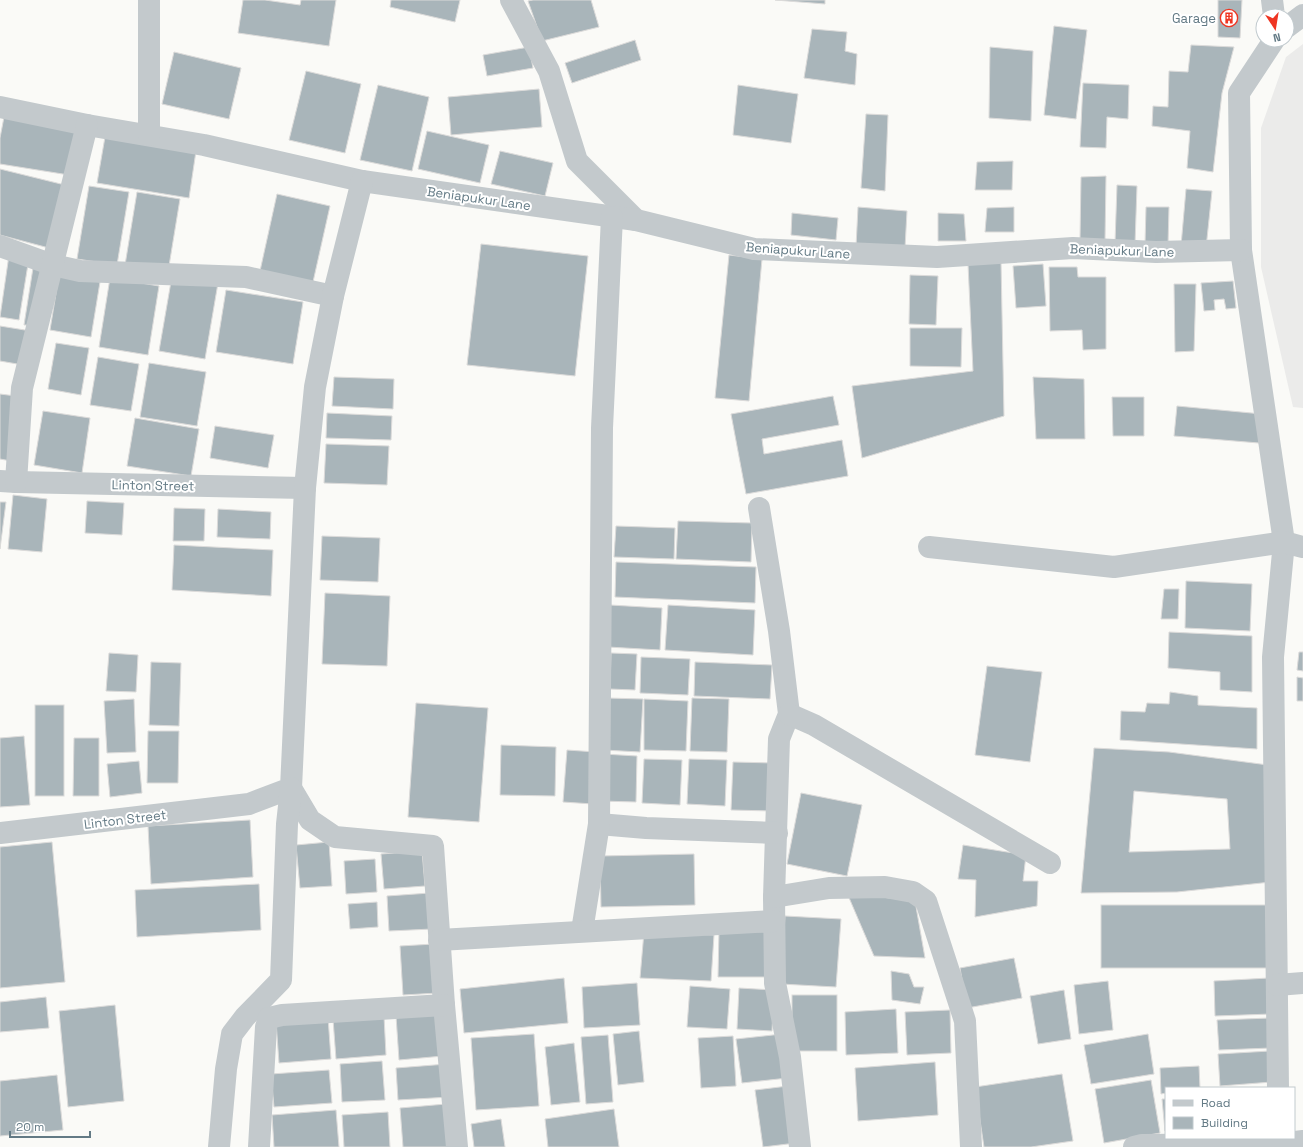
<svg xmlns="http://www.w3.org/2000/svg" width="1303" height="1147" font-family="'Space Grotesk',sans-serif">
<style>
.built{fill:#ebebea}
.building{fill:#a9b5ba;stroke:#dcdbda;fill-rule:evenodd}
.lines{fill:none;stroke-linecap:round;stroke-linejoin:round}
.minor{stroke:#c3c9cc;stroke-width:22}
.labels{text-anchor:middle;stroke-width:4;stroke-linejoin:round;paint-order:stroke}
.poi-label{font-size:13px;fill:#637a85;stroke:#fff;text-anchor:end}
.street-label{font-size:13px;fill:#637a85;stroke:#fff}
</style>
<rect width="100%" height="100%" fill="#fafaf7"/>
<polygon class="built" points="1303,44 1303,408 1293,407 1261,267 1261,128 1286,57"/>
<g class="building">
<polygon points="243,0 265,0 300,5 301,0 336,0 329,46 238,33"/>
<polygon points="391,0 460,0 455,22 390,7"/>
<polygon points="533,0 591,0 599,27 542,41 528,1"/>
<polygon points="775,0 825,0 825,4"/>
<polygon points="1218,0 1242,0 1240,38 1218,37"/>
<polygon points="1054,26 1087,30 1076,119 1044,115"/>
<polygon points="812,29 847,32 845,51 857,54 855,85 804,78"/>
<polygon points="635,40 641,60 572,83 565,63"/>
<polygon points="1191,45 1234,47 1222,93 1213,172 1187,168 1190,131 1152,126 1153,106 1168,107 1169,71 1188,72"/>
<polygon points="529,47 533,68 487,76 483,55"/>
<polygon points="990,47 1033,51 1031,121 989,118"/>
<polygon points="174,52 241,68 229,119 162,104"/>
<polygon points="306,71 361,84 345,153 289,140"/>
<polygon points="1083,83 1129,85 1128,119 1107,117 1106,148 1080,147"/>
<polygon points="378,85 429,97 412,171 360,160"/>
<polygon points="738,85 798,94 791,143 733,135"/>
<polygon points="539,89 542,127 451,135 448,97"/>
<polygon points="866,114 888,115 885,191 861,188"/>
<polygon points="4,117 76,129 69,175 0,164 0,138"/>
<polygon points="427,131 489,145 480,183 418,169"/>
<polygon points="105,137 196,151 189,198 97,183"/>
<polygon points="500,151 553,163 545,196 491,184"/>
<polygon points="1013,161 1012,190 975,190 977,162"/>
<polygon points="0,169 65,185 49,248 0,235"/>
<polygon points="1106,176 1105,240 1080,239 1081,177"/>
<polygon points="1117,185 1137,186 1135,244 1115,243"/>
<polygon points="89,186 129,192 117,265 77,259"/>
<polygon points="1186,189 1212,191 1206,248 1181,246"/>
<polygon points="137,192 180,199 168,272 125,265"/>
<polygon points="277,194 330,206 313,282 260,271"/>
<polygon points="858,207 907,211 905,248 856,247"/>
<polygon points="1014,207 1014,232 985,232 987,208"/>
<polygon points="1146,207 1169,207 1168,245 1145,244"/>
<polygon points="792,213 838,218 836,240 791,235"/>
<polygon points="938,213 964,214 966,241 938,241"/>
<polygon points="481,244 588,256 575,376 467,365"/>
<polygon points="9,255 29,258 19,320 0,317"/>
<polygon points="729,255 762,259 749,401 715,398"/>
<polygon points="1001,262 1004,416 862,458 852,386 973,371 968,264"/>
<polygon points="1043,264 1046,306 1016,308 1013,266"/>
<polygon points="1049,267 1077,267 1078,277 1106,277 1106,349 1083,350 1082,330 1050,331"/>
<polygon points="33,268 46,271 31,325 24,325"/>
<polygon points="59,275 100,282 91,337 50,330"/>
<polygon points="910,275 938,276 936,325 909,324"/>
<polygon points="172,276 218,283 205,359 159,351"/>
<polygon points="110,278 159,286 148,355 99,347"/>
<polygon points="1233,281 1236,308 1226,309 1224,299 1214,300 1215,310 1204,311 1201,283"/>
<polygon points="1174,284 1196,284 1194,351 1175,352"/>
<polygon points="226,290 303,302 293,364 216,352"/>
<polygon points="0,326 31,331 23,365 0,361"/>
<polygon points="910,328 962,328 961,367 910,366"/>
<polygon points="56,343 89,348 81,395 48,389"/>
<polygon points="98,357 139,364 131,411 90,405"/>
<polygon points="149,363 206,372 197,426 140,417"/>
<polygon points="334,377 394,379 393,409 332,406"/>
<polygon points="1033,377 1084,379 1085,439 1036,439"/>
<polygon points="0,394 16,396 11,461 0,459"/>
<polygon points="833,396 839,425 762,439 764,454 842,440 848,476 746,494 731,414"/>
<polygon points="1112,397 1144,397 1144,436 1113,436"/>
<polygon points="1177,406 1262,414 1259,443 1174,436"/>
<polygon points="43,411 90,418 82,473 34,465"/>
<polygon points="327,413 392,416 391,440 326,438"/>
<polygon points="135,418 199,429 191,476 127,466"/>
<polygon points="215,426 274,435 268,468 210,458"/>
<polygon points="326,444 389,446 387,485 324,483"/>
<polygon points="13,495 47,499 42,552 8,549"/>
<polygon points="87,501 124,503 122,535 85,533"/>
<polygon points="0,502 6,502 0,549"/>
<polygon points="174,508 205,509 204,541 173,541"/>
<polygon points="218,509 271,512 270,539 217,537"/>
<polygon points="678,521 752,523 751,562 676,559"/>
<polygon points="616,526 675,528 674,559 614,557"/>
<polygon points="322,536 380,538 378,582 320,580"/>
<polygon points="174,545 273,550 271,596 172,590"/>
<polygon points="616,562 756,567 755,603 615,597"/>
<polygon points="1186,581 1252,584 1250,631 1185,628"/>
<polygon points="1164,589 1179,589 1178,619 1161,619"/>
<polygon points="325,593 390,596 387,666 322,664"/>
<polygon points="610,605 662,608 660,650 608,647"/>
<polygon points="668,605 755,610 753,655 665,650"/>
<polygon points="1169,632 1252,636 1252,692 1220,690 1220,672 1168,668"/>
<polygon points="1299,652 1303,652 1303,671 1297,670"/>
<polygon points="109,653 138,655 136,692 106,691"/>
<polygon points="611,653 637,654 635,690 610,689"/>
<polygon points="641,657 690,659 688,695 640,693"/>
<polygon points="151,662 181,663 179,726 149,725"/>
<polygon points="695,662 772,665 770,699 694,696"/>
<polygon points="987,666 1042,672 1030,762 975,755"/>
<polygon points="1297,677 1303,678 1303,701 1297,701"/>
<polygon points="1170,692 1198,696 1198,705 1257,708 1257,749 1120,740 1121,711 1145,712 1147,703 1169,704"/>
<polygon points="607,698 643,699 640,752 604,750"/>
<polygon points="692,698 729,699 727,752 690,751"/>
<polygon points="134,699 136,752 107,753 104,701"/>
<polygon points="644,699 688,701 686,751 644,750"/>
<polygon points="416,703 488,708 479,822 408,817"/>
<rect x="35" y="705" width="29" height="91"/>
<polygon points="148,731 179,731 178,783 147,783"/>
<polygon points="24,736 30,805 0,807 0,738"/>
<polygon points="74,738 99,738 99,796 73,796"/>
<polygon points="501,745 556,747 555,796 500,795"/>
<path d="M1094,748L1169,752L1268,765L1271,882L1177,892L1081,893ZM1134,791L1227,799L1230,849L1129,852Z"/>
<polygon points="567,750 596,752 593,804 563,802"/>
<polygon points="603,754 637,756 636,802 601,801"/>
<polygon points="644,759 682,760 680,805 642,803"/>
<polygon points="689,759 727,760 725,806 687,804"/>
<polygon points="139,761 142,793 110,797 107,764"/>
<polygon points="733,762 774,763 772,811 731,810"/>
<polygon points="801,793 862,805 847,876 787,864"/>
<polygon points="250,820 253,877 151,884 148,826"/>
<polygon points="52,842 65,982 0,988 0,847"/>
<polygon points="329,842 332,886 300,888 296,845"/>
<polygon points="963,845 1026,855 1023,881 1038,881 1037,906 975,917 976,880 958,879"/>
<polygon points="422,851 425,886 384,889 381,854"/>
<polygon points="694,854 695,905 601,907 600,856"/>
<polygon points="375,859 377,892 346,894 344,861"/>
<polygon points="259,884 261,930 137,937 135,890"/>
<polygon points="430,893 432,929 389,931 387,896"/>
<polygon points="847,893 915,901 925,958 874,956"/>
<polygon points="377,902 378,927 350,929 348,904"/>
<rect x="1101" y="905" width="168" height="63"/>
<polygon points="785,916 841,919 836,987 781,984"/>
<polygon points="719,931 774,932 773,977 718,977"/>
<polygon points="644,932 714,935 711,981 640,978"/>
<polygon points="434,944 438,993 403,995 400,946"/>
<polygon points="1014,958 1022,998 967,1008 960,968"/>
<polygon points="891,971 909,974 914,987 924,987 920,1004 892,1000"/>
<polygon points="564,978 568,1023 464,1033 460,989"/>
<polygon points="1269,978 1271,1014 1215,1016 1214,981"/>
<polygon points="1108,981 1113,1030 1079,1034 1074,985"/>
<polygon points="637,983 640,1025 584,1028 582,987"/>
<polygon points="690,986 730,989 727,1029 687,1027"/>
<polygon points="739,988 774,990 772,1031 737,1029"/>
<polygon points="1064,990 1071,1039 1038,1044 1030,996"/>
<rect x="792" y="995" width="45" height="56"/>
<polygon points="46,997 49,1028 0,1032 0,1002"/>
<polygon points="115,1005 124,1101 68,1107 59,1011"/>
<polygon points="896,1009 898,1053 846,1055 845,1012"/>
<polygon points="950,1010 951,1053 907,1055 905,1012"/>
<polygon points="440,1013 443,1056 399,1060 396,1016"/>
<polygon points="384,1016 386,1055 336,1059 333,1019"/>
<polygon points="328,1017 331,1059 279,1063 276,1021"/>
<polygon points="1270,1018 1271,1048 1219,1050 1217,1020"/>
<polygon points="639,1031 644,1082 618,1085 613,1034"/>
<polygon points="534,1034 539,1106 476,1110 471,1038"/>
<polygon points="782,1034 788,1078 742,1083 736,1039"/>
<polygon points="1148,1034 1154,1074 1091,1084 1084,1045"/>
<polygon points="608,1035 613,1102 586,1104 581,1037"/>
<polygon points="733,1036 736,1086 701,1088 698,1038"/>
<polygon points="574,1043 580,1102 551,1105 545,1047"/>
<polygon points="1270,1051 1272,1082 1220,1086 1218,1054"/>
<polygon points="382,1061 385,1100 342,1102 340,1064"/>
<polygon points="935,1062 938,1115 858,1121 855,1068"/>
<polygon points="447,1064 450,1097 398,1100 396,1068"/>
<polygon points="1199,1066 1200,1088 1166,1088 1166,1093 1161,1094 1160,1068"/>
<polygon points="329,1070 332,1103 274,1107 271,1074"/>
<polygon points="1062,1074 1073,1141 1031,1147 984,1147 975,1087"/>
<polygon points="57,1075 63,1130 0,1136 0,1081"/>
<polygon points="1151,1080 1160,1133 1104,1143 1095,1089"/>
<polygon points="788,1086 796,1143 763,1147 755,1090"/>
<polygon points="1162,1099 1166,1099 1165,1131"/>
<polygon points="446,1104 449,1147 403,1147 400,1108"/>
<polygon points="614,1109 619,1147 548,1147 545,1119"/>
<polygon points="336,1110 339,1147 274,1147 272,1115"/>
<polygon points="388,1112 390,1147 344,1147 342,1115"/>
<polygon points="501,1119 505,1147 474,1147 471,1124"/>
</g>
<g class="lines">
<g class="minor">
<polyline points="511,0 549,71 577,161 636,220"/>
<polyline points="1272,0 1274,16"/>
<polyline points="1287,27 1303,15"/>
<polyline points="1274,40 1239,93 1241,250 1284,542 1273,657 1278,1088"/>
<polyline points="0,107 87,125 204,145 362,181 636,220 754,249 937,257 1073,248 1156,252 1241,250"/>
<polyline points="149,135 149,0"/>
<polyline points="0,246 53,265 80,271 246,277 333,296"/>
<polyline points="0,481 16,482 305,488"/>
<polyline points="16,482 22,388 87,125"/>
<polyline points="759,508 779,631 789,714 779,739 774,897 775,983 790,1057 800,1147"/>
<polyline points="929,547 1114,567 1284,542 1303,547"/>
<polyline points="789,714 814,725 1050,863"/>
<polyline points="291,788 310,820 335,837 433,846 444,1005 457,1147"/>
<polyline points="599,824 646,828 777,833"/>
<polyline points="0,833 249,804 291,788 305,488 315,387 333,296 362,181"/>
<polyline points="774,897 829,888 885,887 913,892 926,901 965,1021 971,1147"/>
<polyline points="582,931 599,824 602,428 612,217"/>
<polyline points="439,940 774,921"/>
<polyline points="1277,985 1303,983"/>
<polyline points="219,1147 226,1069 232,1034 245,1017 281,980 287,824 291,788"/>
<polyline points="259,1147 266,1027 269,1018 282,1015 444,1005"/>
<polyline points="1134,1147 1142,1145 1279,1144 1303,1141"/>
</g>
</g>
<defs>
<symbol id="building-ring" viewBox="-11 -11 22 22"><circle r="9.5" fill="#fff" stroke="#ef3522" stroke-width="1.5"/><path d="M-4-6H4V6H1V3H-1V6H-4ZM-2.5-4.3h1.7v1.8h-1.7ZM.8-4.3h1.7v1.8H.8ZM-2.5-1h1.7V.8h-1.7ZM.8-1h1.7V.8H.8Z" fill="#ef3522"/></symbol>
</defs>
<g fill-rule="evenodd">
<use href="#building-ring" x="1219" y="8" width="20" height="20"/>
</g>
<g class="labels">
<g class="poi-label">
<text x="1216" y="23">Garage</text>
</g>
<g class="street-label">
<text transform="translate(479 198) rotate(8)" y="5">Beniapukur Lane</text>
<text transform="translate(798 250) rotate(4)" y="5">Beniapukur Lane</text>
<text transform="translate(1122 250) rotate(2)" y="5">Beniapukur Lane</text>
<text transform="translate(153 485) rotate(1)" y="5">Linton Street</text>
<text transform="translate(125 819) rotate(-7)" y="5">Linton Street</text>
</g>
</g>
<rect x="1165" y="1087" width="130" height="52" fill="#ffffff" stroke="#c1cace"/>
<rect x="1173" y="1100" width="20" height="6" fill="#c3c9cc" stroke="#c1cace"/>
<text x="1201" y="1107" font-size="12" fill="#637a85">Road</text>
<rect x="1173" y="1117" width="20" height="12" fill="#a9b5ba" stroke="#c1cace"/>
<text x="1201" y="1127" font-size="12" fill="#637a85">Building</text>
<g transform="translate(1275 28) rotate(168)"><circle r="19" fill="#ffffff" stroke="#c1cace"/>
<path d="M0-3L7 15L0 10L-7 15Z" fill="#ef3522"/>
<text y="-6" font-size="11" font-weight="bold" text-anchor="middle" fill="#637a85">N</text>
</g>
<path d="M10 1131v6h80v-6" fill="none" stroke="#637a85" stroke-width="2"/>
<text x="16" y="1131" font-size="12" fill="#637a85" stroke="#ffffff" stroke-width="3" paint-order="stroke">20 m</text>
</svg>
